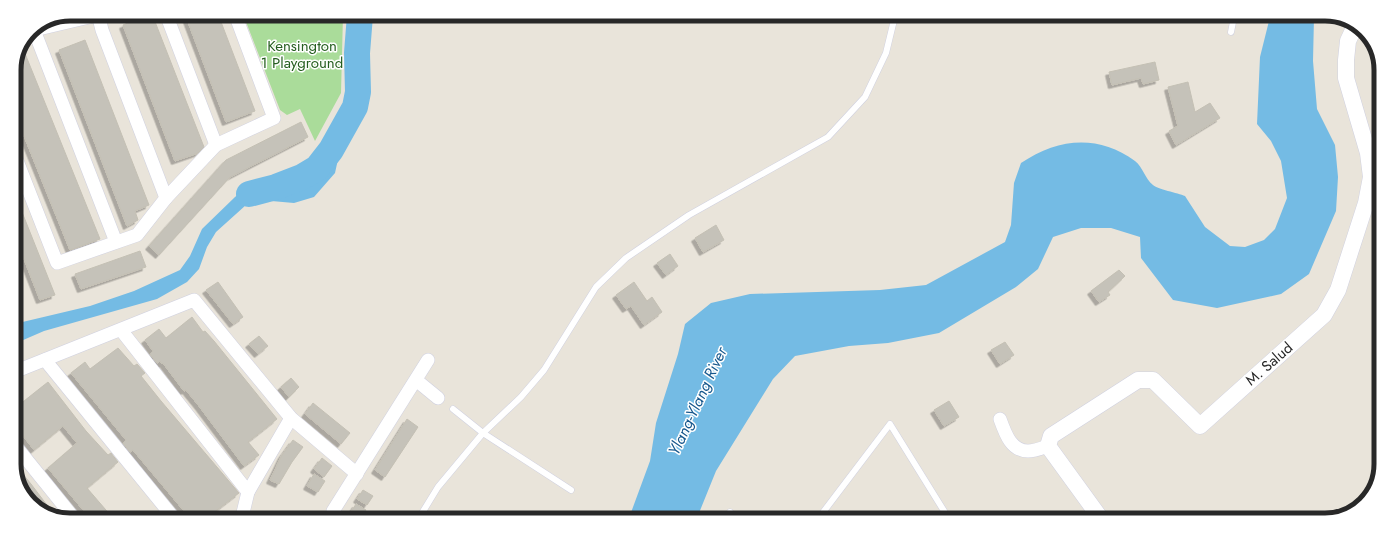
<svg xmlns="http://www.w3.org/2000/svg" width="1395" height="534" font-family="Jost,sans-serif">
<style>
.green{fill:#aadc9a}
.water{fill:#74bbe4}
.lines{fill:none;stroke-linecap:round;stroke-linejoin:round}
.river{stroke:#74bbe4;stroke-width:26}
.building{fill:#c5c2b9;stroke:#c4c0b4;filter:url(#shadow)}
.service-casing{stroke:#d0d1e0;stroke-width:7}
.minor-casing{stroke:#d0d1e0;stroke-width:14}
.tertiary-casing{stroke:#d0d1e0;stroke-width:17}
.service{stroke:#fff;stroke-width:6}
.minor{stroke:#fff;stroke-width:13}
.tertiary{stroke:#fff;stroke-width:16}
.labels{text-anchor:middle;stroke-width:3;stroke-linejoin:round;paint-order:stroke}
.park-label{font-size:15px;fill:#255e1f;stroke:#fff}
.street-label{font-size:15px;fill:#282828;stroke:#fff}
.water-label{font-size:16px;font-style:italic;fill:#17588d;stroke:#fff}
.rim{fill:none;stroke:#282828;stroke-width:5}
</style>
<defs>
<filter id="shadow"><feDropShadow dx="-3.5" dy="3.5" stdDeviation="0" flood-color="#0004"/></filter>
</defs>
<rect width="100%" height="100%" fill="#e9e4da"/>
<polygon class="green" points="243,14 343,15 341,93 315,141 300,109 287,115 280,110"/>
<g class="water">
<polygon points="351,15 365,15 363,91 360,118 340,150 335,173 314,197 294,203 260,200 246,205 216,232 207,247 199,269 187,282 157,299 44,331 14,344 14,324 90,306 134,291 180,270 190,256 202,229 235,197 247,187 264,184 284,185 304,180 319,168 349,118"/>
<path d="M1270,17H1314L1313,61L1317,109L1335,145L1338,177L1336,211L1309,274L1281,294L1217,308L1173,300L1141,258L1140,237L1111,228H1081L1053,237L1038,269L1016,287L939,333L888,343L849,346L795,356L773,379L716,471L697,518H629L650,461L656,423L678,354L685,324L711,303L750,294L880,290L926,285L1005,242L1011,225L1014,183L1021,163C1058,138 1098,134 1135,161C1143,167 1145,179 1153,185C1157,189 1178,193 1185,196L1205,227L1230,246L1245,247L1264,240L1275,229L1287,198L1281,161L1271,141L1257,124L1260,57Z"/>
</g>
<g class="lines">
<polyline class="river" points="249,194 276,187 302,177 317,168 331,150 355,107 358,92 357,53 360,15"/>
</g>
<g class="building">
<polygon points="149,14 152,14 204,147 198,153 175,161 123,25"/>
<polygon points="185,14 218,14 255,111 226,122"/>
<polygon points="85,40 149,205 135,211 138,220 127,226 59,50"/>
<polygon points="24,51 100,239 70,250 14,111 14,67 20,53"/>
<polygon points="1155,62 1159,80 1143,84 1141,78 1112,85 1109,72"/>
<polygon points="1188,82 1195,112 1210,103 1220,118 1176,145 1169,131 1178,126 1168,87"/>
<polygon points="301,122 308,137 230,177 159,255 149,246 226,160"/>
<polygon points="14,192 55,295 40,300 14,233"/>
<polygon points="716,225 724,240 703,252 695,238"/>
<polygon points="140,251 146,267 81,289 75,274"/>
<polygon points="670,254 678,266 666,275 657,263"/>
<polygon points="1119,270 1125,276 1108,292 1110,295 1099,302 1091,291"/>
<polygon points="218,282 243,317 233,324 206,290"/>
<polygon points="634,282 647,301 652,297 662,312 644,325 631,306 626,309 616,295"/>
<polygon points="192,317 203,332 205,331 214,341 277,419 248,442 259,455 244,466 199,406 186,390 184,391 163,363 162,364 160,361 157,363 150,354 153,351 145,340 159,329 166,338"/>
<polygon points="259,336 268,346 258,354 249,344"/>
<polygon points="1005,342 1014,355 1000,364 991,350"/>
<polygon points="118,348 134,366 137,364 145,373 141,376 161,401 239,493 208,517 189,517 133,450 130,452 123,443 126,440 71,373 85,362 90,369"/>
<polygon points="291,378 299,387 289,397 281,387"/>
<polygon points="48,382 86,431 108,455 111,453 118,462 87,488 112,517 89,517 48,468 77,443 63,426 34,450 14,424 14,409"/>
<polygon points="949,401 959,417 944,426 934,410"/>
<polygon points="313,403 350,433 341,444 305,414"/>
<polygon points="407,419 418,427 385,477 375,470"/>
<polygon points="293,440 303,447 292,462 279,484 270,480 282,455"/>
<polygon points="322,458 332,466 324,477 314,469"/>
<polygon points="17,467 31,484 56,517 52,517 26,498 14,468"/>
<polygon points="314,474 325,481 318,492 307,486"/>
<polygon points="363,490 373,496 367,505 357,499"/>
<polygon points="356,504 366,510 361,518 347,518"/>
</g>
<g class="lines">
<defs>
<g id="service">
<polyline points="1231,32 1234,17"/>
<polyline points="453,409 483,433 571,490"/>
<polyline points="419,518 438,487 483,433 521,397 544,370 596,287 626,258 689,215 828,137 865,97 886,53 895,16"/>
<polyline points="730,519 730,512"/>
<polyline points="818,519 890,424 949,519"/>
</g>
<g id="minor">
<polyline points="98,14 102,30 166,198"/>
<polyline points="166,14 216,145"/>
<polyline points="34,30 116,242"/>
<polyline points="30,31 102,14"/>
<polyline points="14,153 57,263 137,235 166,198 216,145 274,118 235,14"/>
<polyline points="121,330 248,492"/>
<polyline points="45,360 173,517"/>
<polyline points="14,372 194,300 291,418 357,474"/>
<polyline points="416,380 438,398"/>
<path d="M1000,419C1005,433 1011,451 1028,451C1034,451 1042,448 1048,446"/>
<polyline points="14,444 73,517"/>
<polyline points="333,511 428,360"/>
<polyline points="242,517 248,492 291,418"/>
</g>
<polyline id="tertiary" points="1101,519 1048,446 1051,436 1138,380 1153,380 1200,426 1324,315 1338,290 1366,203 1371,177 1368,153 1346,78 1346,60 1348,41 1355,26"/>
</defs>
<use href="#service" class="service-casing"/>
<use href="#minor" class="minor-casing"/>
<use href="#tertiary" class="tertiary-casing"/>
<use href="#service" class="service"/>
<use href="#minor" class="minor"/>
<use href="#tertiary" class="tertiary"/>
</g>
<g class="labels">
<g class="park-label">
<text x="302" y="51">Kensington<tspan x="302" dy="17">1 Playground</tspan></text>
</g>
<g class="street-label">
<text transform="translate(1269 364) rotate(-41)" y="5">M. Salud</text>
</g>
<g class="water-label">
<text transform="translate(697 401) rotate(-65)" y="6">Ylang-Ylang River</text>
</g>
</g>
<path d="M0 0H1395V534H0ZM70 21H1325A49 49 0 0 1 1374 70V464A49 49 0 0 1 1325 513H70A49 49 0 0 1 21 464V70A49 49 0 0 1 70 21Z" fill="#fff" fill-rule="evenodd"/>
<path class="rim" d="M70 21H1325A49 49 0 0 1 1374 70V464A49 49 0 0 1 1325 513H70A49 49 0 0 1 21 464V70A49 49 0 0 1 70 21Z"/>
</svg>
